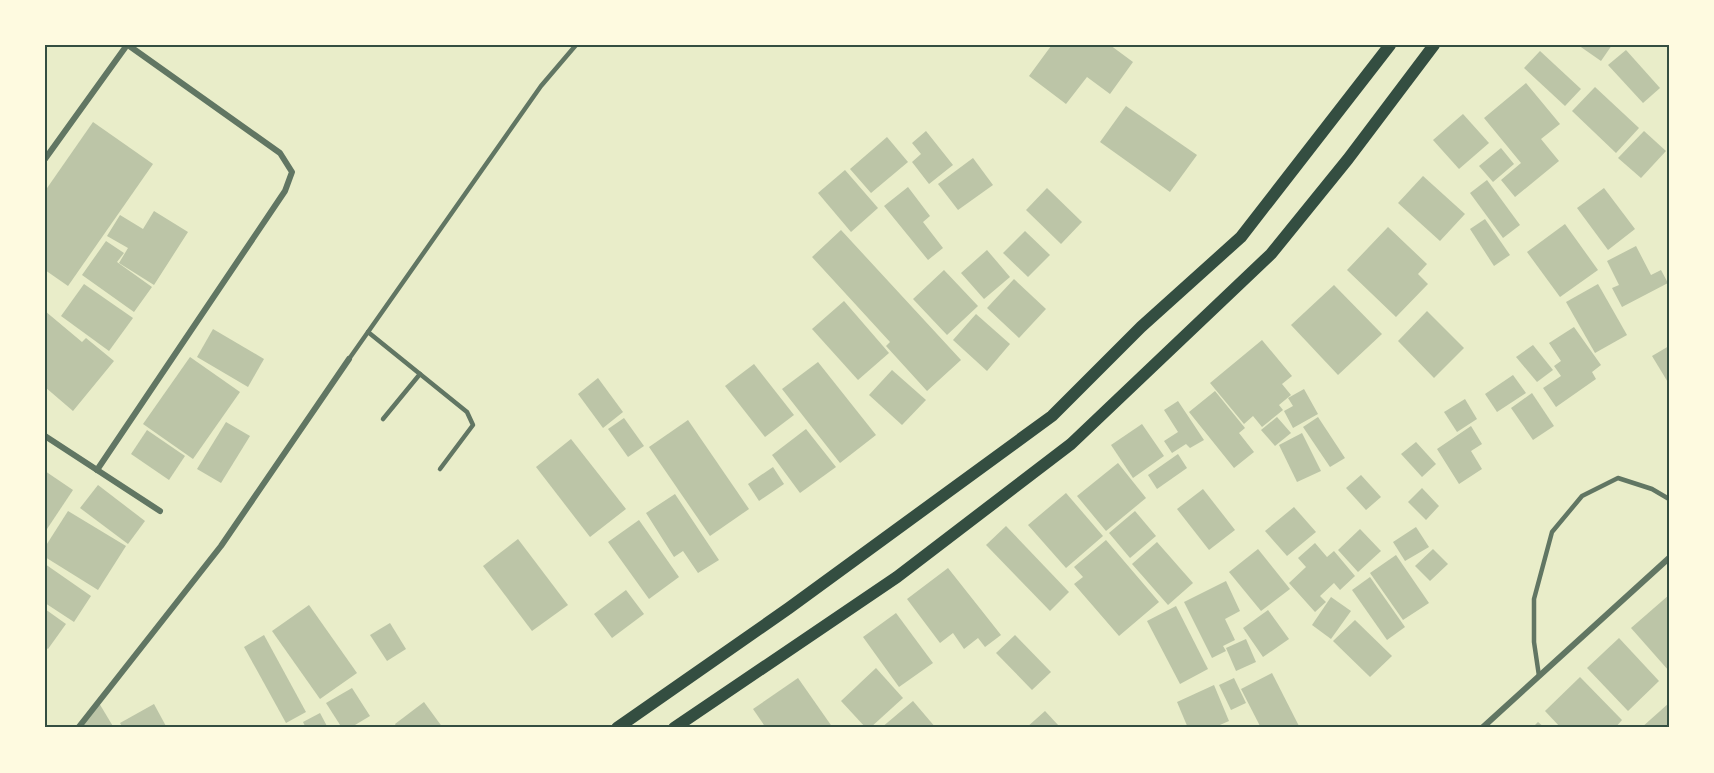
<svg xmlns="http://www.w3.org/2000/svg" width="1714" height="773" font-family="Helvetica,sans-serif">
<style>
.building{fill:#bcc5a7}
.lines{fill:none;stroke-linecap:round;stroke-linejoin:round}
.service{stroke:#617663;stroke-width:4.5}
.minor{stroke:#617663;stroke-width:6}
.secondary{stroke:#344e41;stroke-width:12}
.neatline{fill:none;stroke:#344e41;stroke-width:2}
</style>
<rect width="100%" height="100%" fill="#e9edc9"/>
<g class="building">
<polygon points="1050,45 1110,45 1133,62 1110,94 1087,77 1066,104 1029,76 1051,46"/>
<polygon points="1578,45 1612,45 1601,61"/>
<polygon points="1626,50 1660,88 1643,103 1608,65"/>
<polygon points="1540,51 1581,89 1565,106 1524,68"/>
<polygon points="1526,83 1560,124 1541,139 1559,161 1515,197 1501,180 1521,163 1484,118"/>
<polygon points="1595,87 1639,128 1616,153 1572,111"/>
<polygon points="1126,106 1197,155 1170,192 1100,142"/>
<polygon points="1463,114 1489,143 1459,169 1433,140"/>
<polygon points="93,122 153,164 68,286 45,270 45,191"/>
<polygon points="926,131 953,165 929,184 912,162 921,154 912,143"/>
<polygon points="1644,131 1666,151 1641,178 1618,158"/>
<polygon points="887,137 908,162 871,193 850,169"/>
<polygon points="1501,148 1514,164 1493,182 1479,166"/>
<polygon points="973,158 993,185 958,210 938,184"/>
<polygon points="845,170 878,208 851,232 818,193"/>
<polygon points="1423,176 1465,214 1440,241 1398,203"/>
<polygon points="1487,180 1520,225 1503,238 1470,193"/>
<polygon points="908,187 930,216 923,222 943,248 928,260 884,206"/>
<polygon points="1047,188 1082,222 1061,244 1026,210"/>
<polygon points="1604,188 1635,229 1608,250 1577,208"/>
<polygon points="154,211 188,232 154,285 119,263 128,248 107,236 120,215 143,229"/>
<polygon points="1485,219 1510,255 1494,266 1470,229"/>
<polygon points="1565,224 1598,270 1560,297 1527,252"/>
<polygon points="1388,227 1427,264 1418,274 1428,284 1396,317 1347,270"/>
<polygon points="841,230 961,360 927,391 886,346 890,342 812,257"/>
<polygon points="1025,231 1050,255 1028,277 1003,253"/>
<polygon points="106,241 124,253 117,262 152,287 134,312 82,275"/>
<polygon points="1636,246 1651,275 1661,270 1668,283 1622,307 1612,288 1619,285 1607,261"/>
<polygon points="987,250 1010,277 984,299 961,273"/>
<polygon points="944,270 978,306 947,335 913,299"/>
<polygon points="1014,279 1046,309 1019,338 987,308"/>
<polygon points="84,284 133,318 109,351 61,316"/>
<polygon points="1598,284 1627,335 1595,353 1566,302"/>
<polygon points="1334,285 1382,334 1338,375 1291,325"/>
<polygon points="844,301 889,353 858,380 812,329"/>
<polygon points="45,311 82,342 86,338 114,361 73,411 45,387"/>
<polygon points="1427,311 1464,348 1434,378 1398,341"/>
<polygon points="976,314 1010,344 987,371 953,340"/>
<polygon points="1574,327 1601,365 1592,372 1596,379 1556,407 1543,388 1561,376 1554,366 1561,361 1549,343"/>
<polygon points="213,329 264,359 248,387 197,357"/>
<polygon points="1262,340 1292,376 1282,384 1291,395 1279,405 1283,410 1262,427 1253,416 1244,424 1210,383"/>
<polygon points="1533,345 1553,370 1537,382 1516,357"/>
<polygon points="1669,346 1669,384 1652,356"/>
<polygon points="190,357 240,392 193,459 143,424"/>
<polygon points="818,362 876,435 840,463 782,389"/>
<polygon points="754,364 794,415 765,437 725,386"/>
<polygon points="892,370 926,400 902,425 869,395"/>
<polygon points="1513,375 1526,393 1497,412 1485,394"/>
<polygon points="598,378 623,412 603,428 578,394"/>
<polygon points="1304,389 1318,414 1293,428 1284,411 1293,406 1288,398"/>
<polygon points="1215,391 1245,428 1239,433 1254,452 1234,468 1189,412"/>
<polygon points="1532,393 1554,426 1533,440 1511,408"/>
<polygon points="1465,399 1477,419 1457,432 1444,412"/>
<polygon points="1178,401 1204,440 1190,448 1186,444 1172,453 1164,441 1178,432 1164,410"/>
<polygon points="1277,417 1291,433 1275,446 1261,430"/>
<polygon points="1318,417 1345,458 1330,467 1303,427"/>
<polygon points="624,418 644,446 628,457 608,429"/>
<polygon points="688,420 749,509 710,536 649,447"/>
<polygon points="226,422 250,436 221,483 197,469"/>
<polygon points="1142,424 1164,456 1133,478 1111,445"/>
<polygon points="1471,426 1482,444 1471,451 1482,469 1459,484 1437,449"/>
<polygon points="806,429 836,467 800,493 772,455"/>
<polygon points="147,430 185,456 169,480 131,454"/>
<polygon points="1302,433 1321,471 1297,482 1279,445"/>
<polygon points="571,439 626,509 590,537 536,467"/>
<polygon points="1416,442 1436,464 1422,477 1401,454"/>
<polygon points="1178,454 1187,468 1157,489 1148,475"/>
<polygon points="1118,463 1146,498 1106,531 1077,496"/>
<polygon points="773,467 784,484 759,501 748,484"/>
<polygon points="45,471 73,490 45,532"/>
<polygon points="1361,475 1381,497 1366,510 1346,488"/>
<polygon points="98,485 145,521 128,544 80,508"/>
<polygon points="1422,488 1439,506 1426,520 1408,502"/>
<polygon points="1203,489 1235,530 1209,550 1177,509"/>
<polygon points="1066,493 1103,536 1066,568 1028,525"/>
<polygon points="675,494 719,560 698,573 683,551 674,557 646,513"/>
<polygon points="1294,507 1316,532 1287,556 1265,531"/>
<polygon points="68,511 126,546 98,590 45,557 45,547"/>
<polygon points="1135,511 1156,536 1130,558 1109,533"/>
<polygon points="639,520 679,577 649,599 608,542"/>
<polygon points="1006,526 1069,592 1050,611 986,545"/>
<polygon points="1416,527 1429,547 1405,561 1393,542"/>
<polygon points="1360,529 1381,551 1358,572 1338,550"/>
<polygon points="518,539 568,605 532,631 483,566"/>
<polygon points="1106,540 1159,602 1119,636 1074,584 1083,577 1074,567"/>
<polygon points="1157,542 1193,583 1168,605 1132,564"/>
<polygon points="1315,543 1327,557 1334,551 1355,576 1340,590 1334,583 1320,596 1326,602 1315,612 1289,583 1306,567 1298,558"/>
<polygon points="1258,549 1290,589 1261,611 1229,572"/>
<polygon points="1433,549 1448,564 1430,581 1415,566"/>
<polygon points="1396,555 1429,603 1403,620 1370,573"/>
<polygon points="45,564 91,596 74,622 45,603"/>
<polygon points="948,568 1001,635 985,647 978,638 964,649 953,633 940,643 907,599"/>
<polygon points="1370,577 1405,627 1387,640 1352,590"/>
<polygon points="1226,581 1240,611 1225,619 1235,640 1223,646 1226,651 1212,658 1184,602"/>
<polygon points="626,590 644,614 612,638 594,614"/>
<polygon points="1669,595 1669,671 1631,628"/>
<polygon points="1331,597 1351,611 1331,639 1312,625"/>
<polygon points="309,605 357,673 320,699 272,631"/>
<polygon points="1176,606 1208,669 1180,684 1147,621"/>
<polygon points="45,609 66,624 48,649 45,647"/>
<polygon points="1268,610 1289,639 1263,657 1243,628"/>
<polygon points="896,613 933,663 899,687 863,637"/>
<polygon points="1355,620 1392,656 1370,677 1333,641"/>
<polygon points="390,623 406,649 387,661 370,635"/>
<polygon points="264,635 306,712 286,723 244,647"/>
<polygon points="1015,635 1051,672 1032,690 996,653"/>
<polygon points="1619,638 1659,681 1628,711 1587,668"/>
<polygon points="1246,639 1256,662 1236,671 1226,648"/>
<polygon points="876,668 903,698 870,728 866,728 841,701"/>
<polygon points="1272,673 1300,728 1261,728 1241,689"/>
<polygon points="1580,677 1622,720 1615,728 1561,728 1545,711"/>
<polygon points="798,678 833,728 766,728 753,709"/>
<polygon points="1234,678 1246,703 1231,710 1219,685"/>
<polygon points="1214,685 1229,721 1213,728 1188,728 1177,702"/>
<polygon points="352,688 370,716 350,728 342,728 326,703"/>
<polygon points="913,701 936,728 881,728"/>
<polygon points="424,702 443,728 397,728 395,724"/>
<polygon points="99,703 114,728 80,728"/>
<polygon points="1669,703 1669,728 1641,728"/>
<polygon points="154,704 167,728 123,728 120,723"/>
<polygon points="1045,711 1059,726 1057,728 1026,728"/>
<polygon points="320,713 328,728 306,728 303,722"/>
<polygon points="1538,722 1545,728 1532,728"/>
</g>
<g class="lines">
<g class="service">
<polyline points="368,332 467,412 473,425 440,469"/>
<polyline points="349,359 541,86 576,45"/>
<polyline points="383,419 420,374"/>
<polyline points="1539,676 1534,642 1534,599 1552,532 1582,496 1618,478 1652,489 1669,499"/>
</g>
<g class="minor">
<polyline points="45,159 127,45"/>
<polyline points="45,436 160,511"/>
<polyline points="97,470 285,191 292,172 280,153 128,45"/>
<polyline points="78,728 221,546 349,359"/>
<polyline points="1482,728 1669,558"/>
</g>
<g class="secondary">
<polyline points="617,728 789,608 1052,416 1141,327 1241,237 1390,45"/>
<polyline points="674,728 897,577 1071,444 1271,254 1348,159 1434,45"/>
</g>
</g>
<rect width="1714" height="773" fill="none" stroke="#fefae0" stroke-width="93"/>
<rect x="46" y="46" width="1622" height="680" class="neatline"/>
</svg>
